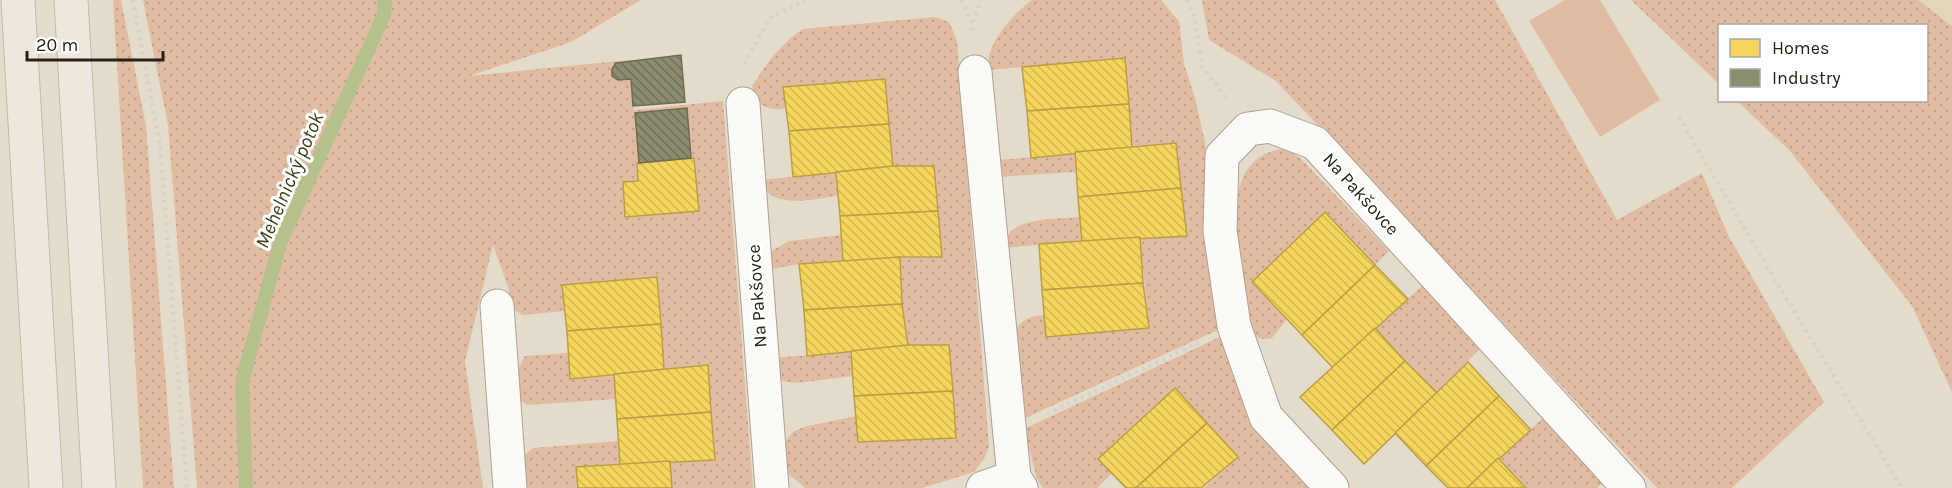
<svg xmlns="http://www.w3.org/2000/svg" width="1952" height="488" font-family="Karla,sans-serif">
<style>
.built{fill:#e5d6b9}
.green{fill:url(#green-dots);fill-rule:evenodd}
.pitch{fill:#e1bca2}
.homes{fill:url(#homes-back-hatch);stroke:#b89f47;stroke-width:1.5}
.industry{fill:url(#industry-back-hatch);stroke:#6e6c54;stroke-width:1.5}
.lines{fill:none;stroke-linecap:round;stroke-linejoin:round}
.stream{stroke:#b4c18d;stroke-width:14}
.minor-casing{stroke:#a9a295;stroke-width:35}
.highway-casing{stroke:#bebab1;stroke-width:35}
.path{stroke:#d4d2cd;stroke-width:4;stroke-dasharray:3 4.5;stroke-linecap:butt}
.minor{stroke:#fbfaf7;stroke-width:33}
.highway{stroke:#eee7de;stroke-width:33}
.labels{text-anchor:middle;stroke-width:6;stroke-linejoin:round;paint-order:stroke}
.street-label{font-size:18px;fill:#272216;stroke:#fff}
.water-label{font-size:20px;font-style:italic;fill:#354211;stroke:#fff}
</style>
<defs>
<pattern id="green-dots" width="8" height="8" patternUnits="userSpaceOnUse" patternTransform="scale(1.5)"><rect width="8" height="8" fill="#e1bca2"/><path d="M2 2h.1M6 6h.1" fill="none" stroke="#c1a18b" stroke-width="1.8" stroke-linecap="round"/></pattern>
<pattern id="homes-back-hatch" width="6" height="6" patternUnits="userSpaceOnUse" patternTransform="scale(1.5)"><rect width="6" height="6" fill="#f6d55c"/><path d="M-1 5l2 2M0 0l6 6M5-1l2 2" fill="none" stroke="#d3b74f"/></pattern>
<pattern id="industry-back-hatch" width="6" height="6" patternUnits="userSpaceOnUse" patternTransform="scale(1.5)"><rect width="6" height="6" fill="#8c8c6e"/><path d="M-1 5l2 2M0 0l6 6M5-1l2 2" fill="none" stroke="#727259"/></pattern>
</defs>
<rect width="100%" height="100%" fill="#e4dcca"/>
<polygon class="built" points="1918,0 1952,0 1952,26 1929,8"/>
<g class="green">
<polygon points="113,0 121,0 146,126 174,488 143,488"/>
<path d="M143,0H641L571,42L469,76L629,60L616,63L612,69V76L618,80L631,79L634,110L723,101L753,488H672L670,463L715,459L708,366L663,369L657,278L563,285L565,311L523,315L509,307V289L493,245L465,361L483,488H197L168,125ZM686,109L691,158H695L698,211L638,181L637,163H639L635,113Z"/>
<path d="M1032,0H1161L1179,21L1184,64L1195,98L1205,142L1209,231L1220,329L1023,419L1012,335C1022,320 1026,317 1044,315L1046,337L1149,328L1140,239L1186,236L1176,143L1132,146L1124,58L988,70C988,63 988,56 991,50C998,31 1016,12 1032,0Z"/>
<polygon points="1202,0 1495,0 1617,220 1702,173 1728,235 1824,402 1732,488 1657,488 1276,81 1209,40"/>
<polygon points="1631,0 1918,0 1952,26 1952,392 1912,306 1790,151 1737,101 1926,100 1926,26 1720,26 1719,84"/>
<path d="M935,17L949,22L957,40L989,447L984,459L974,472L922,488H805L785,471L784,443L794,431L804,427L856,416L859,442L956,438L949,345H908L902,304L900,258L942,257L934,166H893L885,79L784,87L786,108C774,111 766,108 756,102L752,86C767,63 780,44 803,29Z"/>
<path d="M1281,149L1292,152L1302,160L1389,251L1375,265L1344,232L1270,300L1287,319L1272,338C1266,339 1260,340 1255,335C1243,323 1244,298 1241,282C1235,238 1221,159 1281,149Z"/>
<polygon points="1074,154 1076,172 998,177 998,160"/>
<path d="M836,173L838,196C810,199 772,211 759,180Z"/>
<path d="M1080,217L1082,241L1003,248C1004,244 1006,239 1008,235C1020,217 1060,219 1080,217Z"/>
<polygon points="841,235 843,260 799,264 767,270 773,250 789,241"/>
<polygon points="1422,286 1481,348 1436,392 1375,329"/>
<polygon points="1224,335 1291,467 1309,488 1204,488 1238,457 1175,388 1098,459 1112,473 1097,488 1043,488 1037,479 1024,429"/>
<polygon points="851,352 853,376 797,383 783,381 774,369 772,358"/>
<polygon points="568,353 570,379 614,376 616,399 528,405 517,399 515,375 525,356"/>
<polygon points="1544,417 1604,481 1597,488 1526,488 1499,460"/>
<polygon points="619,441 620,463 576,467 578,488 525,488 521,458 533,448"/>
</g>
<polygon class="pitch" points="1565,0 1600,0 1660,100 1600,137 1529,21"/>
<g class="homes">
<polygon points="1125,58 1129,104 1027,111 1022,67"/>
<polygon points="885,79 889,124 789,131 783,87"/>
<polygon points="1129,104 1132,148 1031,158 1027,111"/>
<polygon points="889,124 893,167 793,177 789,131"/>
<polygon points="1176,143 1181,188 1078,197 1075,152"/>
<polygon points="694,158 699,211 625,217 623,182 638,181 637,163"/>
<polygon points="893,166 934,166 938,211 840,216 836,172"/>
<polygon points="1181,188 1187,236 1082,242 1078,197"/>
<polygon points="938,211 942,257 900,257 843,262 840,216"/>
<polygon points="1325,212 1375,265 1302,335 1252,282"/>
<polygon points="1140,237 1143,283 1042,290 1039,244"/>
<polygon points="900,257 902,304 804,310 799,264"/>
<polygon points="1375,265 1408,299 1333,368 1302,335"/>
<polygon points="657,277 661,324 567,331 562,285"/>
<polygon points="1143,283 1149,328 1046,337 1042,290"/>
<polygon points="902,304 908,346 807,356 804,310"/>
<polygon points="661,324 664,370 570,379 567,331"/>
<polygon points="1375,328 1405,361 1332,430 1300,397"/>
<polygon points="908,345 949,345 953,391 854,396 851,351"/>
<polygon points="1405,361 1437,393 1364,464 1332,430"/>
<polygon points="1468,362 1499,396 1426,466 1395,433"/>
<polygon points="708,365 711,412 617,419 614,374"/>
<polygon points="1175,388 1207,423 1136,488 1126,488 1098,459"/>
<polygon points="953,391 956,438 858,442 854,396"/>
<polygon points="1499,396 1531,430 1467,488 1448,488 1426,466"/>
<polygon points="711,412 715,460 620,465 617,419"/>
<polygon points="1207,423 1238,457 1201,488 1136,488"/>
<polygon points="1498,458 1526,488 1467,488"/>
<polygon points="670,461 672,488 578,488 576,467"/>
</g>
<g class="industry">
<polygon points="681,55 685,102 633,106 631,79 618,80 612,76 612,69 616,63"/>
<polygon points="687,108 691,158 639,163 635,113"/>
</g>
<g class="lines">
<polyline class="stream" points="246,488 242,382 280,243 384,15 385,0"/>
<defs>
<g id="minor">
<polyline points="975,72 1014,477 1021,488"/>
<polyline points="743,104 772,488"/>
<polyline points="497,306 510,488"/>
<polyline points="983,488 1014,477"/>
<polyline points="1332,488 1266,417 1234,326 1220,231 1222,156 1248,129 1270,126 1315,143 1629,488"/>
</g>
<g id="highway">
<polyline points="18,0 46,488"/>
<polyline points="71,0 99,488"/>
</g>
</defs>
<use href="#minor" class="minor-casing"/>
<use href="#highway" class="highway-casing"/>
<g class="path">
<polyline points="133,0 160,146 187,488"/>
<polyline points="961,0 972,23 973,32"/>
<polyline points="1187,0 1194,14 1202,66 1226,98"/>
<polyline points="973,22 981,0"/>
<polyline points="744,64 772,16 806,0"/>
<polyline points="1679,117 1772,275 1902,488"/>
<polyline points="1047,414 1198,343"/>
</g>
<use href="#minor" class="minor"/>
<use href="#highway" class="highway"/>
</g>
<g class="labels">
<g class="street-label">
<text transform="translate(1361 194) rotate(48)" y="6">Na Pakšovce</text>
<text transform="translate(757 296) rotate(-94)" y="6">Na Pakšovce</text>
</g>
<g class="water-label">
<text transform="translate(289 180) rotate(-67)" y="7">Mehelnický potok</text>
</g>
</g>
<rect x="1718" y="24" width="210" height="78" fill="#ffffff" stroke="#a9a7a2" stroke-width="1.5"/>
<rect x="1730" y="39" width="30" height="18" fill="#f6d55c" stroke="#a9a7a2" stroke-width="1.5"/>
<text x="1772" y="54" font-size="18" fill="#272216">Homes</text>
<rect x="1730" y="69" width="30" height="18" fill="#8c8c6e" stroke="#a9a7a2" stroke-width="1.5"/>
<text x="1772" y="84" font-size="18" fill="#272216">Industry</text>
<path d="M27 51v9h136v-9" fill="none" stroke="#272216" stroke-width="3"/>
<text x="36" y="51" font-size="18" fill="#272216" stroke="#ffffff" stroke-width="4.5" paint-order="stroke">20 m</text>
</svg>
